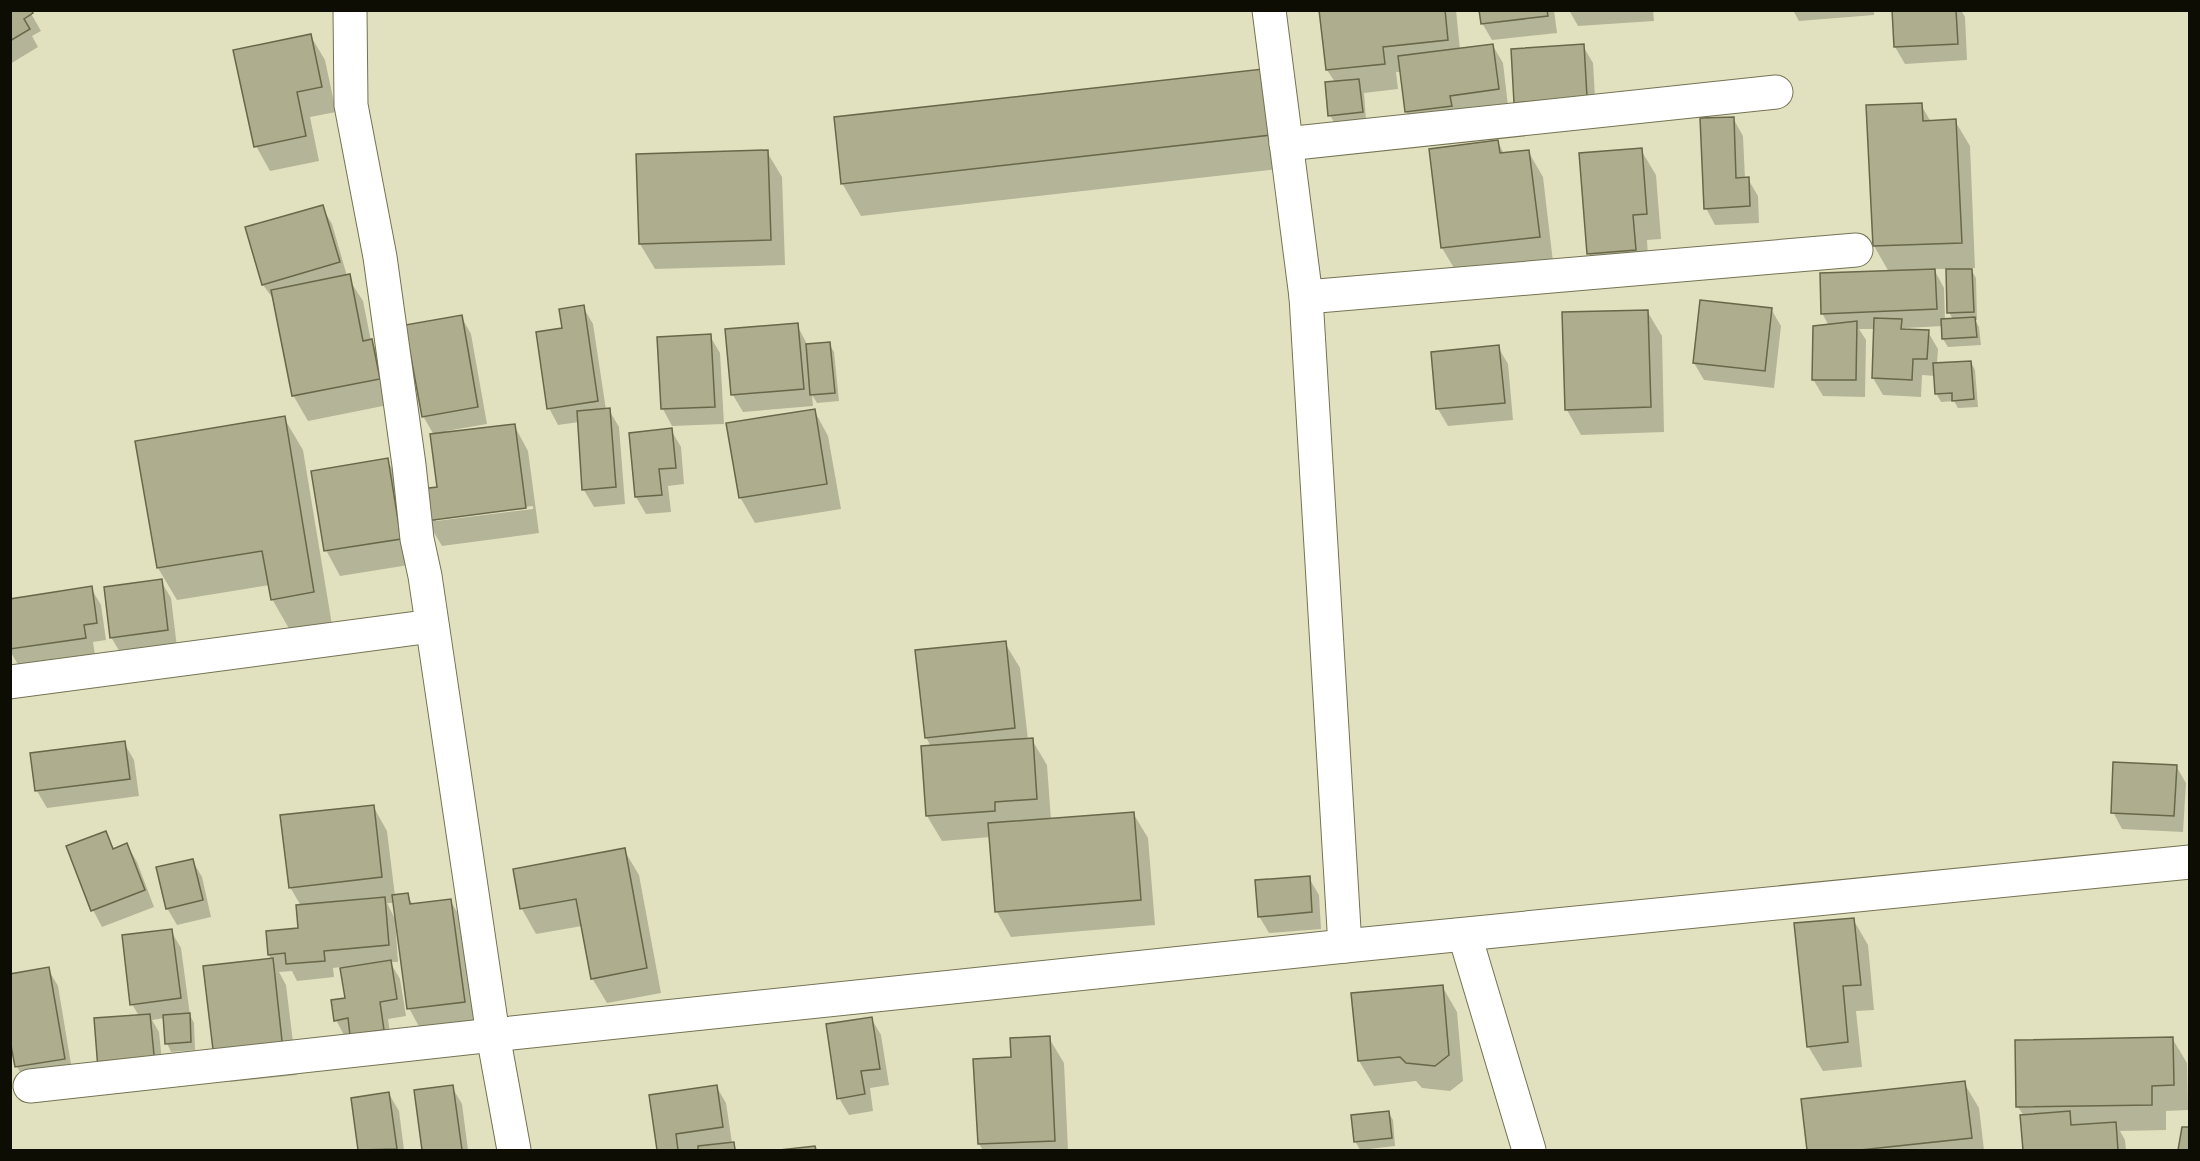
<svg xmlns="http://www.w3.org/2000/svg" width="2200" height="1161" font-family="'Times New Roman',serif">
<style>
.shadow{fill:#0003;fill-rule:evenodd}
.building{fill:#aead8d;stroke:#686749;stroke-width:1.5}
.lines{fill:none;stroke-linecap:round;stroke-linejoin:round}
.minor-casing{stroke:#747354;stroke-width:35}
.minor{stroke:#fff;stroke-width:33}
</style>
<rect width="100%" height="100%" fill="#e2e1bf"/>
<g class="shadow">
<polygon points="10,10 29,10 41,31 32,36 38,47 10,64"/>
<polygon points="1321,10 1456,10 1460,50 1493,46 1503,63 1508,106 1416,129 1406,112 1401,72 1396,72 1398,89 1364,93 1366,120 1335,124 1330,115 1335,82 1327,70"/>
<polygon points="1481,10 1554,10 1557,33 1492,40 1482,23"/>
<polygon points="1569,10 1653,10 1654,21 1578,26"/>
<polygon points="1793,10 1874,10 1874,15 1799,21"/>
<polygon points="1893,10 1961,10 1965,17 1967,60 1905,64 1895,47"/>
<polygon points="310,35 325,60 336,112 310,117 319,161 270,171 256,146"/>
<polygon points="1583,46 1593,63 1596,114 1526,119 1516,102"/>
<polygon points="1262,71 1288,168 861,216 842,183"/>
<path d="M1921,105L1931,122L1955,121L1970,146L1975,268H1970L1976,278L1977,320H1975L1979,327L1981,345L1948,347L1943,339V326L1905,328L1907,331L1928,332L1938,349L1937,364L1971,362L1975,370L1978,407L1958,408L1954,401L1941,402L1936,393L1935,376L1922,375L1921,397L1883,395L1873,378L1875,329H1859L1866,340L1865,397L1823,396L1813,379L1829,326L1822,313L1889,272L1874,246ZM1934,269H1947L1949,312L1953,320H1945L1944,288Z"/>
<polygon points="1733,118 1743,136 1745,179 1748,179 1758,196 1759,223 1715,225 1706,208"/>
<polygon points="1498,142 1504,154 1528,151 1543,177 1553,262 1457,273 1442,248"/>
<polygon points="1641,150 1656,175 1661,239 1647,240 1649,275 1603,279 1589,254"/>
<polygon points="767,152 782,177 785,265 655,269 640,244"/>
<polygon points="322,207 332,224 347,276 363,301 371,341 386,366 393,404 308,421 293,395 275,301 263,285"/>
<polygon points="583,307 593,324 606,410 609,410 619,427 625,504 594,507 584,490 579,422 558,425 549,408"/>
<polygon points="1771,309 1781,326 1774,388 1704,380 1694,363"/>
<polygon points="1647,311 1662,336 1664,432 1581,435 1567,410"/>
<path d="M461,316L471,334L487,424L446,431V434L514,425L528,451L539,533L442,546L427,521L439,488L434,435L423,416ZM533,506V509L436,521V518Z"/>
<polygon points="797,325 808,346 829,344 834,352 839,401 817,403 812,395 813,406 743,412 733,395"/>
<polygon points="710,336 720,353 724,424 672,426 663,409"/>
<polygon points="1498,347 1508,364 1513,420 1448,426 1438,409 1432,353"/>
<polygon points="814,410 828,436 841,509 755,523 740,497"/>
<polygon points="284,418 303,450 332,625 291,632 272,599 270,585 177,600 158,568 137,443"/>
<polygon points="671,430 681,447 684,484 668,486 671,512 646,514 636,497 631,434"/>
<polygon points="387,460 402,485 415,564 340,576 326,550"/>
<polygon points="161,581 171,598 177,647 121,654 111,637"/>
<polygon points="91,588 101,605 106,640 93,642 95,655 19,666 10,651 10,600"/>
<polygon points="1005,643 1020,668 1028,740 1032,740 1047,765 1051,820 1133,813 1148,838 1155,925 1011,937 997,912 991,837 942,841 927,816 931,747 926,737"/>
<polygon points="124,743 134,760 139,796 47,808 37,791"/>
<polygon points="2176,766 2186,783 2183,832 2122,829 2113,812"/>
<polygon points="373,806 387,831 395,896 407,895 413,905 450,900 465,926 478,1027 423,1034 409,1008 395,903 387,903 395,919 398,962 390,962 400,979 406,1016 388,1019 392,1047 345,1037 336,1020 347,1000 341,967 333,968 334,977 297,981 292,971 279,972 286,985 297,1075 230,1082 215,1057 272,960 269,955 267,932 299,929 301,906 290,887"/>
<polygon points="105,833 115,850 127,845 137,862 154,907 102,927 93,910"/>
<polygon points="624,850 639,875 661,993 607,1003 592,978 582,926 536,934 522,909 514,870"/>
<polygon points="192,860 202,877 211,917 177,925 167,908"/>
<polygon points="1309,878 1319,895 1321,929 1269,933 1259,916"/>
<polygon points="1853,919 1868,945 1874,1010 1856,1011 1862,1067 1823,1071 1808,1046"/>
<polygon points="171,931 181,948 190,1015 194,1023 195,1050 171,1052 167,1043 165,1018 152,1020 159,1032 164,1081 139,1016 132,1004"/>
<polygon points="48,969 58,986 73,1076 27,1084 17,1067"/>
<polygon points="1442,986 1457,1012 1463,1081 1450,1091 1422,1088 1416,1081 1374,1086 1359,1061 1353,995"/>
<polygon points="871,1018 881,1035 889,1085 870,1088 873,1111 849,1115 839,1098"/>
<polygon points="1049,1038 1064,1063 1068,1150 983,1150 979,1144 1012,1059"/>
<polygon points="2172,1038 2187,1063 2188,1110 2166,1111 2166,1130 2120,1131 2125,1140 2126,1150 2024,1150 2022,1117 2024,1116 2018,1107"/>
<polygon points="1964,1083 1979,1108 1984,1150 1809,1150 1803,1100"/>
<polygon points="716,1086 726,1103 732,1143 737,1150 700,1150 700,1149 659,1150 650,1096"/>
<polygon points="452,1087 462,1104 468,1150 424,1150 415,1092"/>
<polygon points="389,1094 399,1111 404,1150 360,1150 352,1099"/>
<polygon points="1388,1112 1393,1120 1395,1146 1360,1150 1355,1141"/>
</g>
<g class="building">
<polygon points="10,10 31,10 33,13 24,19 30,29 10,41"/>
<polygon points="1319,10 1445,10 1448,40 1383,47 1385,64 1326,70"/>
<polygon points="1479,10 1547,10 1548,16 1481,24"/>
<polygon points="1892,10 1956,10 1958,44 1894,47"/>
<polygon points="311,34 322,87 297,92 306,136 254,147 233,50"/>
<polygon points="1493,44 1499,89 1450,96 1452,106 1405,112 1398,56"/>
<polygon points="1584,44 1587,97 1514,103 1511,49"/>
<polygon points="1263,69 1271,135 841,184 834,117"/>
<polygon points="1359,79 1363,112 1328,116 1325,82"/>
<polygon points="1922,103 1923,121 1956,119 1962,243 1873,246 1866,105"/>
<polygon points="1734,117 1736,178 1749,177 1750,206 1704,209 1700,118"/>
<polygon points="1498,140 1500,153 1529,150 1540,237 1441,248 1429,149"/>
<polygon points="1642,148 1647,214 1633,215 1636,250 1587,254 1579,153"/>
<polygon points="768,150 771,240 639,244 636,154"/>
<polygon points="323,205 340,262 262,285 245,227"/>
<polygon points="1935,269 1937,309 1821,314 1820,273"/>
<polygon points="1946,269 1972,269 1974,312 1947,313"/>
<polygon points="350,274 363,341 372,339 380,379 292,396 271,290"/>
<polygon points="1700,300 1772,308 1765,371 1693,363"/>
<polygon points="584,305 598,401 547,409 536,332 562,328 559,309"/>
<polygon points="1648,310 1651,407 1565,410 1562,312"/>
<polygon points="462,315 478,407 422,417 405,325"/>
<polygon points="1975,317 1977,337 1942,339 1941,319"/>
<polygon points="1874,318 1902,319 1901,329 1929,330 1927,359 1913,359 1912,380 1872,378"/>
<polygon points="1857,321 1856,380 1812,380 1813,326"/>
<polygon points="798,323 804,389 731,395 725,329"/>
<polygon points="711,334 715,407 661,409 657,337"/>
<polygon points="830,342 835,393 810,395 806,344"/>
<polygon points="1499,345 1505,403 1436,409 1431,352"/>
<polygon points="1971,361 1974,399 1952,401 1952,393 1935,394 1933,363"/>
<polygon points="610,408 616,487 582,490 577,411"/>
<polygon points="815,409 827,484 739,498 726,423"/>
<polygon points="285,416 314,592 271,600 262,551 157,568 135,441"/>
<polygon points="515,424 526,508 426,521 421,489 437,487 430,434"/>
<polygon points="672,428 676,468 659,469 662,495 635,497 629,433"/>
<polygon points="388,458 401,539 324,551 311,471"/>
<polygon points="162,579 168,630 110,638 104,587"/>
<polygon points="92,586 97,623 84,625 86,638 10,649 10,599"/>
<polygon points="1006,641 1015,728 925,738 915,650"/>
<polygon points="1033,738 1037,799 995,802 995,811 926,816 921,746"/>
<polygon points="125,741 130,779 35,791 30,753"/>
<polygon points="2113,762 2177,765 2174,816 2111,813"/>
<polygon points="374,805 382,877 289,888 280,815"/>
<polygon points="1134,812 1141,900 995,912 988,823"/>
<polygon points="106,831 113,849 127,843 145,890 91,911 66,846"/>
<polygon points="625,848 647,968 591,979 576,899 520,909 513,869"/>
<polygon points="193,859 203,900 166,909 156,867"/>
<polygon points="1310,876 1312,912 1258,917 1255,880"/>
<polygon points="408,893 410,904 451,899 465,1002 407,1009 392,895"/>
<polygon points="385,897 389,945 324,951 325,961 286,964 285,953 268,955 266,931 298,928 296,905"/>
<polygon points="1854,918 1861,985 1843,986 1848,1042 1807,1047 1794,923"/>
<polygon points="172,929 181,998 130,1005 122,935"/>
<polygon points="273,958 283,1050 214,1058 203,966"/>
<polygon points="391,960 397,999 380,1002 384,1030 350,1035 348,1018 334,1021 331,1000 345,998 340,968"/>
<polygon points="49,967 65,1059 15,1067 10,1040 10,974"/>
<polygon points="1443,985 1449,1055 1435,1066 1406,1063 1400,1057 1358,1061 1351,993"/>
<polygon points="190,1013 191,1042 165,1044 163,1015"/>
<polygon points="150,1014 155,1065 98,1069 94,1018"/>
<polygon points="872,1017 880,1069 861,1071 865,1094 837,1099 826,1024"/>
<polygon points="1050,1036 1055,1141 978,1144 973,1059 1011,1057 1010,1038"/>
<polygon points="2173,1037 2174,1085 2152,1086 2152,1105 2016,1107 2015,1040"/>
<polygon points="1965,1081 1972,1138 1860,1150 1807,1150 1801,1099"/>
<polygon points="453,1085 462,1150 422,1150 414,1090"/>
<polygon points="717,1085 723,1127 676,1134 678,1150 657,1150 649,1095"/>
<polygon points="389,1092 397,1149 358,1150 351,1098"/>
<polygon points="1389,1111 1392,1138 1354,1142 1351,1115"/>
<polygon points="2070,1111 2071,1125 2116,1122 2118,1150 2023,1150 2020,1115"/>
<polygon points="2182,1127 2190,1127 2190,1150 2178,1150"/>
<polygon points="734,1142 735,1150 698,1150 698,1146"/>
<polygon points="815,1146 816,1150 779,1150"/>
</g>
<g class="lines">
<defs>
<g id="minor">
<polyline points="350,10 351,105 380,257 409,465 417,539 425,576 493,1035 514,1150"/>
<polyline points="1269,10 1306,297 1345,946"/>
<polyline points="1286,144 1776,92"/>
<polyline points="1306,297 1856,250"/>
<polyline points="10,682 432,626"/>
<polyline points="1465,936 1529,1150"/>
<polyline points="30,1086 493,1035 1345,946 2190,862"/>
</g>
</defs>
<use href="#minor" class="minor-casing"/>
<use href="#minor" class="minor"/>
</g>
<rect width="2200" height="1161" fill="none" stroke="#0d0d03" stroke-width="24"/>
</svg>
